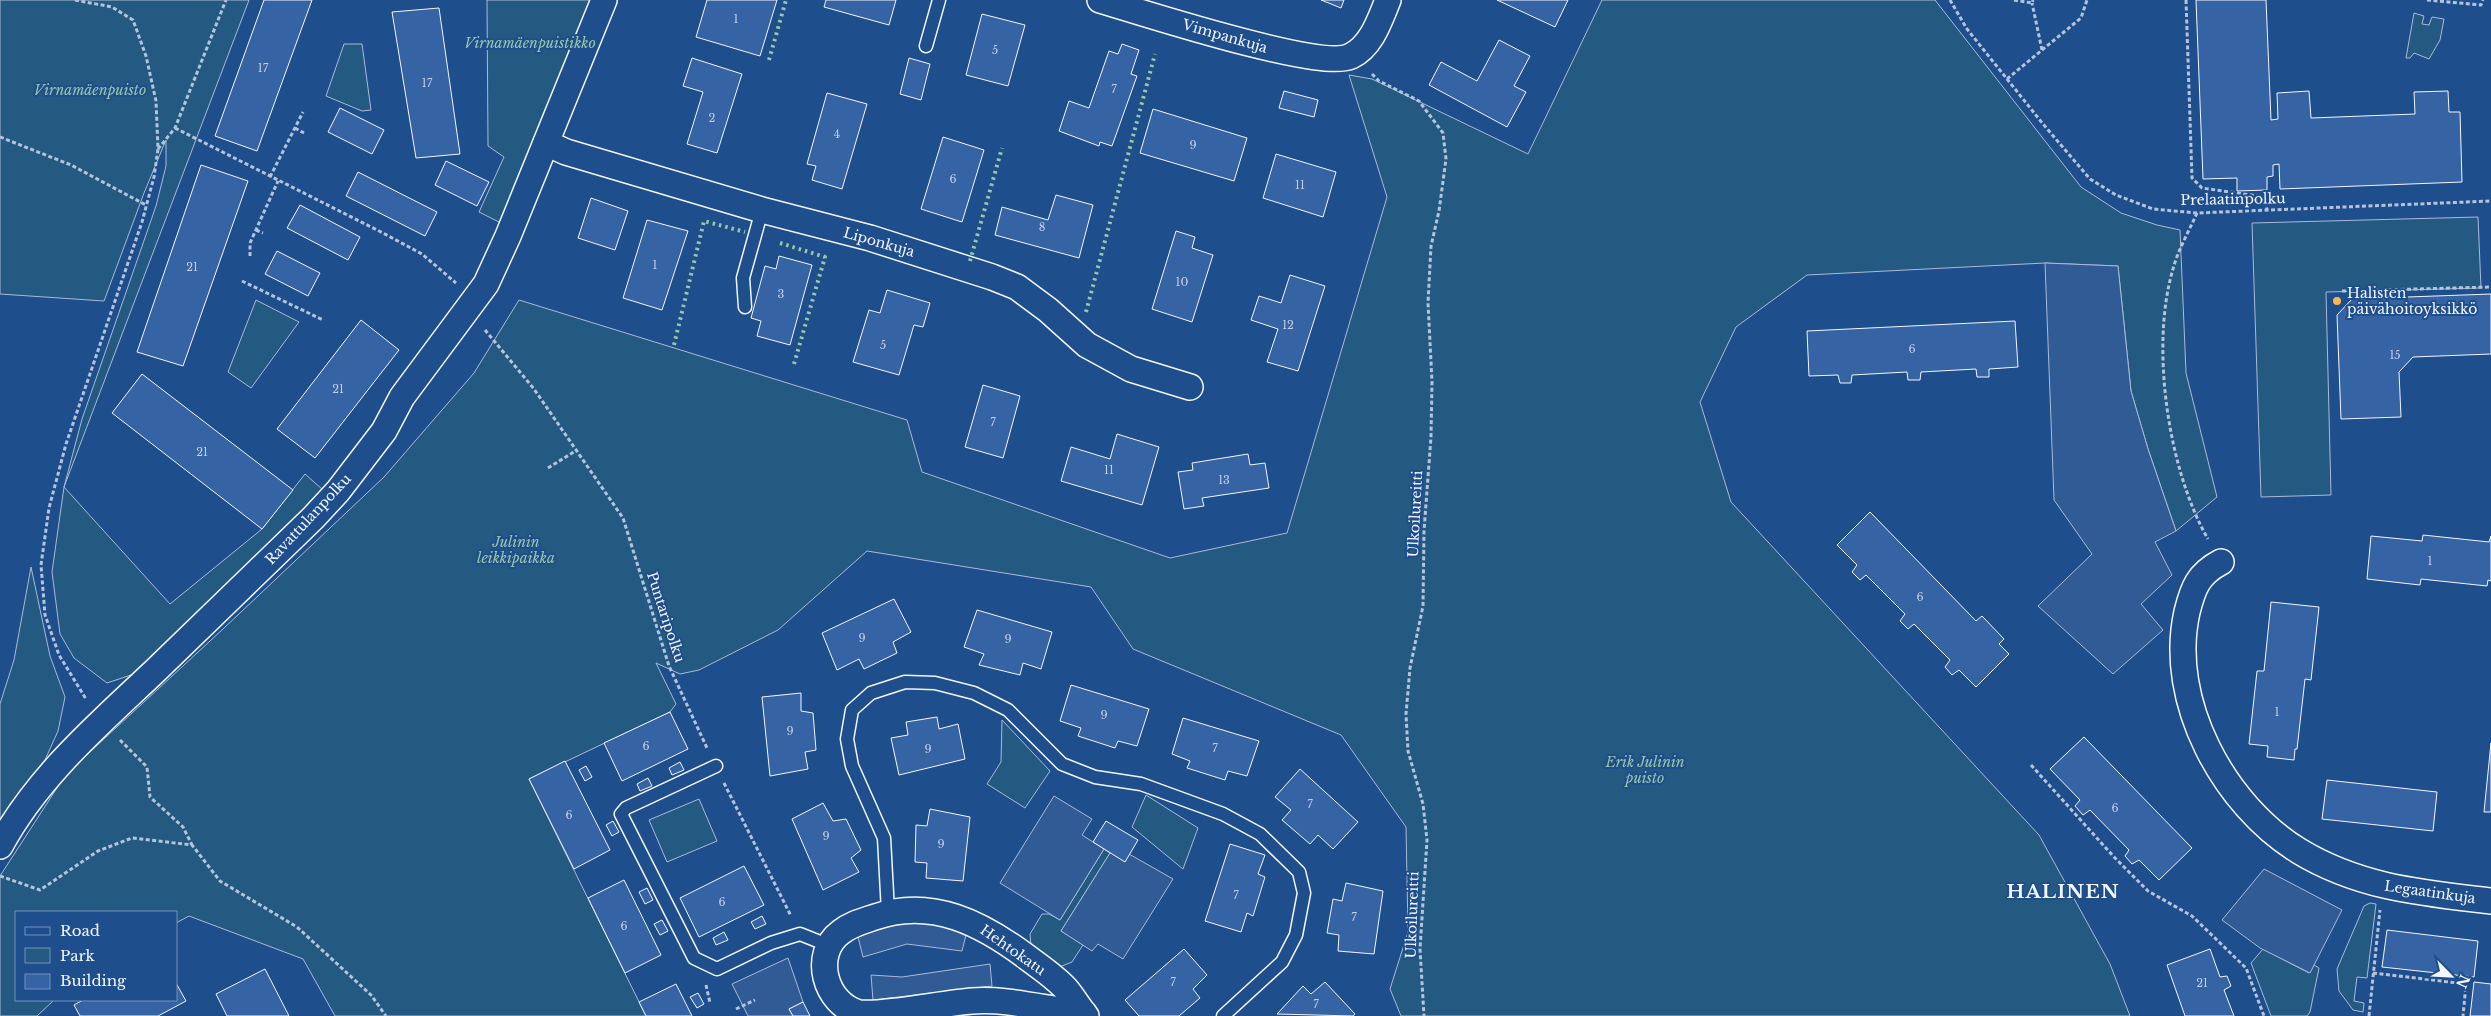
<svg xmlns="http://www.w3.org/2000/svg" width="2491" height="1016" font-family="'Libre Baskerville',serif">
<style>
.green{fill:#245a82;stroke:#a8bbd7}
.parking{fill:#305b95;stroke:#a8bbd7}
.building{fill:#3563a3;stroke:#f2f6ff}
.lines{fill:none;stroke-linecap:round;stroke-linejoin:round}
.lane-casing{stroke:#f2f6ff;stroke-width:15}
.street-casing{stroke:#f2f6ff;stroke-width:28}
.path{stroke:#b3c4dc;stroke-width:3;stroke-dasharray:4 2.5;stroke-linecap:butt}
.lane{stroke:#1f4e8c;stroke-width:12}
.street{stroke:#1f4e8c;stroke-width:25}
.hedge{stroke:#97c8a6;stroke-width:4;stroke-dasharray:2.5 4;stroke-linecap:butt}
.poi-dot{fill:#ffb74d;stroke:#1f4e8c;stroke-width:2}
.labels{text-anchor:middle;stroke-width:4;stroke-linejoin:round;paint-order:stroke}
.number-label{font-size:11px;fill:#c3d1e8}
.street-label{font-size:14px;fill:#f2f6ff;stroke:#1f4e8c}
.park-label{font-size:14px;font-style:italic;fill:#97c8a6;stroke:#1f4e8c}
.poi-label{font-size:14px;fill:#f2f6ff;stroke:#1f4e8c;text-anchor:start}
.district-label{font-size:19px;font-weight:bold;letter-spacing:1px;fill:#f2f6ff;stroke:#1f4e8c}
</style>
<rect width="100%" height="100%" fill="#1f4e8c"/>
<g class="green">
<polygon points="0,0 249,0 64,487 170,604 262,529 305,474 323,490 151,662 131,675 107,683 74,658 60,634 52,572 64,487 82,419 156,206 166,166 166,140 144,193 104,301 0,294"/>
<polygon points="487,0 592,0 503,221 499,222 479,212 504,157 488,146"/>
<polygon points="1602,0 1935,0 2081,187 2121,213 2157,225 2180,230 2186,373 2217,497 2176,531 2148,449 2131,391 2118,266 2045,263 1807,275 1736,327 1700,402 1731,502 2039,835 2110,964 2130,1016 1401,1016 1390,989 1408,932 1406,827 1341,735 1133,649 1091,587 867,551 778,630 699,670 680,674 656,663 676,704 670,712 529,779 646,1016 335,1016 303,959 189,916 176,923 176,912 16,912 16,1000 54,1000 37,1016 0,1016 0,876 66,774 223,629 384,477 474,373 519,300 907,420 922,472 1170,558 1287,533 1387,197 1349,75 1372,79 1528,154"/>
<polygon points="2414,13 2424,16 2422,24 2429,25 2432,17 2444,19 2440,40 2429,59 2414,53 2410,58 2406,58"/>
<polygon points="344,44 362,44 371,110 362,111 326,96"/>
<polygon points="2478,217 2481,288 2326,292 2331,495 2261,497 2252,223"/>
<polygon points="256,300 299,322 251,388 228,372"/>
<polygon points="31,567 50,656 65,697 58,731 45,760 11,804 0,826 0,704 14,660"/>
<polygon points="1002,720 1050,771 1025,808 987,784 1001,762"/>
<polygon points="1146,795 1198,828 1183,869 1132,827"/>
<polygon points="699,799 717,841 667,862 649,820"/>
<polygon points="1104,849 1110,853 1061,931 1083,945 1072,962 1057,968 1031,946 1030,934 1042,914 1049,914 1060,920"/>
<polygon points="2370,903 2376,904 2367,978 2357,977 2354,1001 2364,1003 2363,1012 2353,1010 2339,991 2337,969 2364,906"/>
<polygon points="2263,949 2309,973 2314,965 2319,968 2310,1012 2307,1016 2271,1016 2251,963"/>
</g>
<g class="parking">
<polygon points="2045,263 2118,266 2131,391 2148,449 2176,531 2155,542 2172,575 2141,604 2163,630 2113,674 2038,606 2092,554 2054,500"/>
<polygon points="1054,796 1092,819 1082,835 1104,849 1060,920 1000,883"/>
<polygon points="1110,853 1129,854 1173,879 1123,959 1098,944 1092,951 1061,931"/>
<polygon points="2264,869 2342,910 2310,973 2260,948 2222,920"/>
<polygon points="901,921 912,921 967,931 962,951 907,944 863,957 858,937"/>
<polygon points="788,958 803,1002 789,1009 793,1016 748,1016 732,984"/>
<polygon points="990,964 992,986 873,1000 871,975 902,977"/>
</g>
<g class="building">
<polygon points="264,0 312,0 257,151 215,136"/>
<polygon points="707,0 777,0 760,56 696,37"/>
<polygon points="826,0 896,0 889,25 824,7"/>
<polygon points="1321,0 1344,0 1341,8"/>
<polygon points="1497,0 1568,0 1555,27"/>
<polygon points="2196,0 2266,0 2271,120 2278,119 2277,93 2309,91 2311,118 2415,114 2414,92 2448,91 2449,112 2460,112 2462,182 2280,189 2279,164 2273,165 2273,176 2267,177 2267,190 2237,191 2237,178 2203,179"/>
<polygon points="439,8 460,154 416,158 392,12"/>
<polygon points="982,14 1025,25 1008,86 966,75"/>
<polygon points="1499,40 1530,56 1514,86 1526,92 1507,127 1429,85 1441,62 1477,81"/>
<polygon points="1122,44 1139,50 1131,74 1137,76 1112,146 1100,142 1099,146 1059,131 1069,101 1089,108 1109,51 1118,54"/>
<polygon points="692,58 742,74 717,153 687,144 703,92 683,86"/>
<polygon points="909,58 930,64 921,100 900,94"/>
<polygon points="1284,91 1318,100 1314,117 1279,108"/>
<polygon points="827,93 867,104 842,189 812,180 816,166 807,164"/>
<polygon points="340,108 384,130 372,154 328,132"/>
<polygon points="1153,109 1247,138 1234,181 1140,153"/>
<polygon points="943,137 984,150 962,222 921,209"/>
<polygon points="1276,154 1336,172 1323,217 1263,198"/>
<polygon points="446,161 489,182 477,206 435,185"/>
<polygon points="201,165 248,181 183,366 137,352"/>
<polygon points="358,172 437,212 425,236 346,196"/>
<polygon points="1056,195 1093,205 1079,258 995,235 1002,207 1048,220"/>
<polygon points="591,198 628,211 615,250 578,238"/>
<polygon points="300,205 360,237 348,260 287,228"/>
<polygon points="647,220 688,231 662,310 623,298"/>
<polygon points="1176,231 1195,237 1192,248 1213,255 1192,322 1152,309"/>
<polygon points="277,251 320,273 308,296 265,274"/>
<polygon points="779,256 812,265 790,345 757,336 761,321 751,318 765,266 776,269"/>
<polygon points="1290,275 1325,286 1298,371 1267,362 1278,329 1251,320 1259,296 1281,303"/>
<polygon points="887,290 930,303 923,327 914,325 899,375 853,362 869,310 880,313"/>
<polygon points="2491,294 2491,354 2413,357 2399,372 2401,417 2341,419 2337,315 2352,299"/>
<polygon points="361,320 399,350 315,458 277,429"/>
<polygon points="2015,321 2018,367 1989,369 1989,377 1977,377 1976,369 1921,372 1920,380 1908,380 1907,372 1852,375 1851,383 1840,383 1838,375 1809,376 1807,331"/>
<polygon points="142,374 293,490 262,529 112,413"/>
<polygon points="983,385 1020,396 1003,458 965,447"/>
<polygon points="1117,434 1159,447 1142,505 1061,481 1071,447 1110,459"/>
<polygon points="1248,454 1250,465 1265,463 1269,488 1202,498 1204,506 1184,509 1178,472 1193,470 1192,463"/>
<polygon points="1870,512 1976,621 1982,616 2004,639 1999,644 2009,654 1976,687 1959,670 1952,675 1945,667 1950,660 1914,624 1908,629 1900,621 1905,614 1866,575 1860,580 1852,572 1857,565 1837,545"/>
<polygon points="2423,535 2489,542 2491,536 2491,581 2488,580 2487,586 2421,579 2420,585 2367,579 2371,536 2422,541"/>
<polygon points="894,599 911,632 893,642 897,653 864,669 859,659 837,670 822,633"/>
<polygon points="2271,602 2319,607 2311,680 2305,679 2297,749 2295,749 2294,760 2267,757 2268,746 2249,744 2257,671 2264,671"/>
<polygon points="977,610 1052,632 1041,669 1023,663 1020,675 979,665 984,654 964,647"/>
<polygon points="1071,685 1149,709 1137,746 1118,741 1115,748 1078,736 1081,728 1060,721"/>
<polygon points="801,693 801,711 813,713 816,750 805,752 808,769 770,776 762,697"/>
<polygon points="670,712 688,749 622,781 604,743"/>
<polygon points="937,717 939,729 958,724 965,759 899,775 891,738 908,735 906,722"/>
<polygon points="1183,718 1259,741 1247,776 1228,771 1225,780 1187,768 1190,761 1172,754"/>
<polygon points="2084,737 2192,848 2159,880 2139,860 2132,864 2125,856 2129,850 2090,810 2083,815 2075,806 2080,800 2050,769"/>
<polygon points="2491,743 2491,812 2484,812"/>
<polygon points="565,761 610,850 574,869 529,779"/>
<polygon points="680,762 684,770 672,775 669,768"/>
<polygon points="586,766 592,777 585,781 579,770"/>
<polygon points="1300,769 1358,822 1333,849 1318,835 1310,844 1282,820 1291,810 1275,797"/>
<polygon points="648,778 652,786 640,791 637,784"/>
<polygon points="2327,780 2437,792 2433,831 2322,819"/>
<polygon points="823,803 833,821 846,819 861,850 851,858 859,872 823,890 792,819"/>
<polygon points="930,809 970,817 963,881 926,878 927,863 915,862 916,825 927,826"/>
<polygon points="613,821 619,832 612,836 606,825"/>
<polygon points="1106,821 1138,840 1125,862 1093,842"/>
<polygon points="1230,844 1265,855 1258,874 1265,877 1253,916 1247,913 1241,932 1205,921"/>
<polygon points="744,866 764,905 699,937 680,898"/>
<polygon points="624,880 661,955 625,973 588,898"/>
<polygon points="1346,883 1383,891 1374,954 1338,951 1339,935 1327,933 1333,899 1342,901"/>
<polygon points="647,888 653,900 645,904 639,892"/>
<polygon points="762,916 766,924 755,929 751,922"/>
<polygon points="662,920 668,931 660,935 654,924"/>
<polygon points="2387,930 2478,941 2474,977 2382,967"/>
<polygon points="724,932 728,940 716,945 713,938"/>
<polygon points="1184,949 1207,975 1193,989 1200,998 1179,1016 1139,1016 1125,1000"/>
<polygon points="2210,949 2220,977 2227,976 2231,986 2224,990 2234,1016 2185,1016 2167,965"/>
<polygon points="265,969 289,1016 227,1016 216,994"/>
<polygon points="1325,982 1355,1014 1353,1016 1277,1014 1303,986 1311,994"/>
<polygon points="2474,982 2491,984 2491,1016 2470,1016"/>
<polygon points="176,983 186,1001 158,1016 80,1016 74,1005 83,1000 176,1000"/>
<polygon points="676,984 692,1016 646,1016 639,1002"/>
<polygon points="698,993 704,1004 697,1008 690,997"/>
<polygon points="803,1002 810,1016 793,1016 789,1009"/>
</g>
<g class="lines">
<defs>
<g id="lane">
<polyline points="926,46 939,0"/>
<polyline points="745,307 743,278 762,210"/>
<polyline points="716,766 626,808 621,814 694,958 717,969 771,943 800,934 830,946"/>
<polyline points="888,912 884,838 852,766 847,739 852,710 871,693 905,682 935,683 974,693 1008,710 1062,764 1095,777 1141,784 1223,814 1260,834 1299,872 1304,893 1296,935 1282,962 1223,1016"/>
</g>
<g id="street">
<path d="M1100,0C1141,12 1321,71 1351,56C1372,46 1380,19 1388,0"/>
<polyline points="546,143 566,152 762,210 870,238 992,277 1017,287 1048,310 1087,345 1131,369 1190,387"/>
<path d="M2221,562C2198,574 2193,588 2187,612C2167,701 2224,805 2299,851C2360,888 2423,893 2491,901"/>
<path d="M0,846C37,777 99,724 155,671C208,620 260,569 313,518L338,491L384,431L402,397L486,284L508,236L604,0"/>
<path d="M1084,1013C1048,1010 1008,998 972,1001C943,1003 885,1016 859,1013C825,1004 811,954 841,932C851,924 863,921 875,917C932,897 983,924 1028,958C1040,967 1055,977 1066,989C1073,997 1079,1008 1086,1016"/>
</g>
</defs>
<use href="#lane" class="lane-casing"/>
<use href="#street" class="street-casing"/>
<g class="path">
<polyline points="75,0 112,7 133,20 146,56 156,101 158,149 154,177 142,222 66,444 49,508 41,565 45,615 59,655 86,699"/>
<polyline points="1950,0 1967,29 2043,124 2090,179 2116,195 2153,209 2197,213 2491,201"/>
<polyline points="2014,0 2032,3 2033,0"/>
<polyline points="2186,0 2192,178 2202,188 2265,197 2267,210"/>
<polyline points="2427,0 2481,5 2483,0"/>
<polyline points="2042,50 2081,18 2087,0"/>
<polyline points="1372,74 1379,81 1419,101 1443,133 1446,159 1439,211 1431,246 1428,303 1432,382 1431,437 1424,531 1423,606 1410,668 1406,714 1408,751 1423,804 1427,840 1420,949 1424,1016"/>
<polyline points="2007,79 2042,50 2032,3"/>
<polyline points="175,128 383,233 422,254 456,283"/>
<polyline points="295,128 304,133"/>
<polyline points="0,137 71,165 146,205"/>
<polyline points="158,149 175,128 226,0"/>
<polyline points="270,177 303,112"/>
<path d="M2197,213C2189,231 2178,250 2173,269C2150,346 2168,470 2208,539"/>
<polyline points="256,230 263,233"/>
<polyline points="250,256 250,243 278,181"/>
<polyline points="242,281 323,320"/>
<polyline points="2342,291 2491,287"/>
<polyline points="485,330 534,389 623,518 669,666 707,748"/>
<polyline points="548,468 577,450"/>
<polyline points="120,740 147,767 150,797 183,827 192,845"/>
<polyline points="2031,765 2114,857 2148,891 2192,916 2246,968 2264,1016"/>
<polyline points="724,783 791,916"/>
<polyline points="0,876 40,890 98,851 132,838 192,845 220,881 297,927 371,995 386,1016"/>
<polyline points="2373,973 2466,984 2463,1016"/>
<polyline points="706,985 710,1003"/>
<polyline points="736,1009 755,1000"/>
<polyline points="2369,1016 2380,910"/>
</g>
<use href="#lane" class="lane"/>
<use href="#street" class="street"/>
<g class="hedge">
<polyline points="769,60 786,0"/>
<polyline points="780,243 825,257 794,364"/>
<polyline points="970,261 1002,148"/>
<polyline points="1086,312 1155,54"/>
<polyline points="674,345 704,221 745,232"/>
</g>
</g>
<circle class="poi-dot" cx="2337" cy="301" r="5"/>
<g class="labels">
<g class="number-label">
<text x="736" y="23">1</text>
<text x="995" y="54">5</text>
<text x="263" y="72">17</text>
<text x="427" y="87">17</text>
<text x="1114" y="93">7</text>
<text x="712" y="122">2</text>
<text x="837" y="138">4</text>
<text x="1193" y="149">9</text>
<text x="953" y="183">6</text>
<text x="1300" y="189">11</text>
<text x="1042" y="231">8</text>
<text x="655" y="269">1</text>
<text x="192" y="271">21</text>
<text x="1182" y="286">10</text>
<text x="781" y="298">3</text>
<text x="1288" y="329">12</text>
<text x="883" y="349">5</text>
<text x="1912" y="353">6</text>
<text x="2395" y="359">15</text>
<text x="338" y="393">21</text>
<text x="993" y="426">7</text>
<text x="202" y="456">21</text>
<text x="1109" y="474">11</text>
<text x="1224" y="484">13</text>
<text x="2430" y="565">1</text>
<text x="1920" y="601">6</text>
<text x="862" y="642">9</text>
<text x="1008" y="643">9</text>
<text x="2277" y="716">1</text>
<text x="1104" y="719">9</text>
<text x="790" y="735">9</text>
<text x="646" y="750">6</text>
<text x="1215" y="752">7</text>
<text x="928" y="753">9</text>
<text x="1310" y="808">7</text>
<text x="2115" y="812">6</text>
<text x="569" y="819">6</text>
<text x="826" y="840">9</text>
<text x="941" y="848">9</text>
<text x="1236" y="899">7</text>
<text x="722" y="906">6</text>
<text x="1354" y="921">7</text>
<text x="624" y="930">6</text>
<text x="1173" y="986">7</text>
<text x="2202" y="987">21</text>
<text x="1316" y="1008">7</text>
</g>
<g class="street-label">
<text transform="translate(1225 36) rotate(16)" y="5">Vimpankuja</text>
<text transform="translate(2233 199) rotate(-1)" y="5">Prelaatinpolku</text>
<text transform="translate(879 242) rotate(16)" y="5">Liponkuja</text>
<text transform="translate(1415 514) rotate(-87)" y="5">Ulkoilureitti</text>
<text transform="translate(308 519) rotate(-47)" y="5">Ravattulanpolku</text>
<text transform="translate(666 617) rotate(72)" y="5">Puntaripolku</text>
<text transform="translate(2430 892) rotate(8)" y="5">Legaatinkuja</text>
<text transform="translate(1412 915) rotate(-88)" y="5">Ulkoilureitti</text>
<text transform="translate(1013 950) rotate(35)" y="5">Hehtokatu</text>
</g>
<g class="park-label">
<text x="530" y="48">Virnamäenpuistikko</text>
<text x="90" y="95">Virnamäenpuisto</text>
<text x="516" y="547">Julinin<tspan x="516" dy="16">leikkipaikka</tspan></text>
<text x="1645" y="767">Erik Julinin<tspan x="1645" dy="16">puisto</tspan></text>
</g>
<g class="poi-label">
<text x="2347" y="298">Halisten<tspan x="2347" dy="16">päivähoitoyksikkö</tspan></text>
</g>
<g class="district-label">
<text x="2063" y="898">HALINEN</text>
</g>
</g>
<rect x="15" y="911" width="162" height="90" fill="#1f4e8c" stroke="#7391ba"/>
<rect x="25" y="927" width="25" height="8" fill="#1f4e8c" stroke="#7391ba"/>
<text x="60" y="936" font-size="15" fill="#f2f6ff">Road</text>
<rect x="25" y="948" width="25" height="15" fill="#245a82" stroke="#7391ba"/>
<text x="60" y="961" font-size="15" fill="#f2f6ff">Park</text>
<rect x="25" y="974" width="25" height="15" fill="#3563a3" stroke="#7391ba"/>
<text x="60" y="986" font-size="15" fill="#f2f6ff">Building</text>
<g transform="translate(2451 976) rotate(114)" stroke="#1f4e8c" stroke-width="4" paint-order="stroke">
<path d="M0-4L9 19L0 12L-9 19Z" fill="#f2f6ff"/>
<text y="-8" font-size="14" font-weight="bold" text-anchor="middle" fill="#f2f6ff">N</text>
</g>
</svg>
